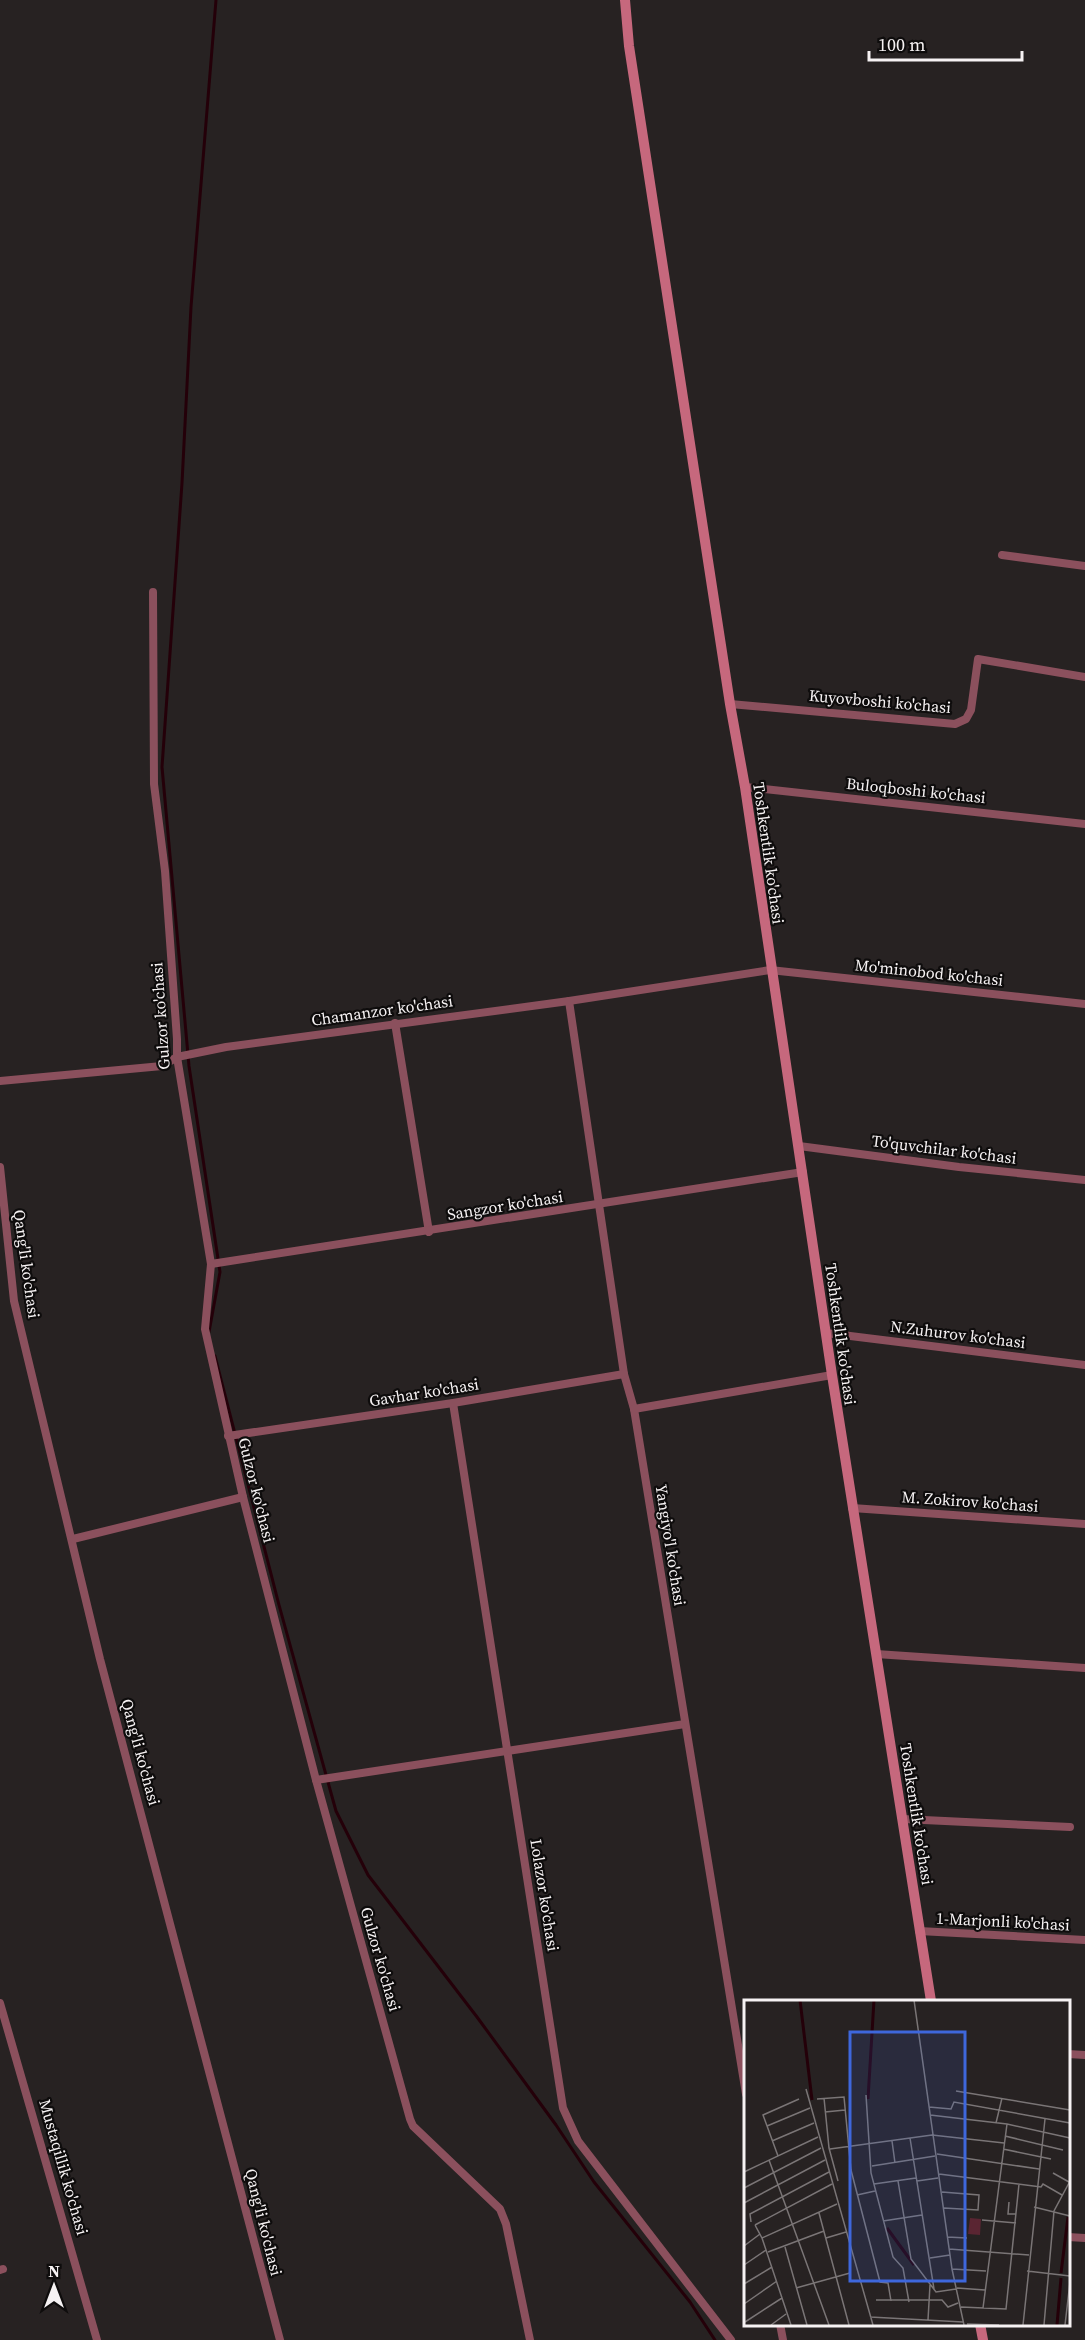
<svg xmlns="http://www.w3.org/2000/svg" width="1085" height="2340" font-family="'Source Serif 4',serif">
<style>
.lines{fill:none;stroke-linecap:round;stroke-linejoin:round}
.stream{stroke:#240009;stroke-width:3}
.street{stroke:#8b505d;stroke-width:8}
.secondary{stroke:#c6687d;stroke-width:10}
.labels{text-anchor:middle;stroke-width:4.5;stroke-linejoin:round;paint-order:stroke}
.street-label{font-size:16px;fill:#f6f2f3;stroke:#0e0c0c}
.inset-river{fill:none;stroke:#240009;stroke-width:3}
.inset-road{fill:none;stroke:#7a7576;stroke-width:1.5}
.view{fill:#3e67dc;fill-opacity:0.15;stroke:#3e67dc;stroke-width:3}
.inset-edge{fill:none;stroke:#f6f2f3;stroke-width:3}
</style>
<rect width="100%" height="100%" fill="#272222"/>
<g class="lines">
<g class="stream">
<polyline points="209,1332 220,1272 189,1066 162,767 182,483 191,307 216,0"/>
<polyline points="215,1356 279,1605 336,1811 368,1875 477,2017 556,2125 594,2182 690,2302 715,2340"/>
</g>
<g class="street">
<polyline points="1002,555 1085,566"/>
<polyline points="153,592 154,784 165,871 177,1039 177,1057 211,1264 205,1329 243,1497 316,1780 410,2119 413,2126 500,2209 506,2224 530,2340"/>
<polyline points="730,704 955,724 966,719 971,710 978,659 1085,677"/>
<polyline points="745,787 1085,824"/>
<polyline points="569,1001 624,1374 634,1409 746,2094"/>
<polyline points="395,1023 429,1232"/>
<polyline points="0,1081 162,1066 177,1057 226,1047 569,1001 770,970 1085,1004"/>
<polyline points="799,1146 959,1167 1085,1180"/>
<polyline points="0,1167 14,1301 100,1659 280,2340"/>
<polyline points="211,1264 803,1172"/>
<polyline points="826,1333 1085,1365"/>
<polyline points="453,1403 563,2108 578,2141 731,2340"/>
<polyline points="634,1409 832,1375"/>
<polyline points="228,1436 453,1403 624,1374"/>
<polyline points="852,1508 1085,1524"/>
<polyline points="73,1539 243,1497"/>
<polyline points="876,1654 1085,1668"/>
<polyline points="316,1780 685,1724"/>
<polyline points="903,1819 1070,1827"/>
<polyline points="919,1931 1085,1940"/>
<polyline points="0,2003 97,2340"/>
<polyline points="1068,2054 1085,2055"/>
<polyline points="1068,2237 1085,2238"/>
<polyline points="0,2270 3,2269"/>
<polyline points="780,2324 783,2340"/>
</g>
<g class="secondary">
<polyline points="625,0 629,46 730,704 745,787 832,1375 931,2001"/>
<polyline points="980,2324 983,2340"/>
</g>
</g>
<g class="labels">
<g class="street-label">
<text transform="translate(880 701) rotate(5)" y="6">Kuyovboshi ko'chasi</text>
<text transform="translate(916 790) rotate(6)" y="6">Buloqboshi ko'chasi</text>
<text transform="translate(769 853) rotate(82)" y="6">Toshkentlik ko'chasi</text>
<text transform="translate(929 972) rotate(6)" y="6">Mo'minobod ko'chasi</text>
<text transform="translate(382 1010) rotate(-8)" y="6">Chamanzor ko'chasi</text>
<text transform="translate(160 1016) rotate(-94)" y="6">Gulzor ko'chasi</text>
<text transform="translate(944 1149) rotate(7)" y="6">To'quvchilar ko'chasi</text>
<text transform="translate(505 1205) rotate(-9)" y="6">Sangzor ko'chasi</text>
<text transform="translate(27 1264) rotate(82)" y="6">Qang'li ko'chasi</text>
<text transform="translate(841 1334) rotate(82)" y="6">Toshkentlik ko'chasi</text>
<text transform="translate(958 1334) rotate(7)" y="6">N.Zuhurov ko'chasi</text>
<text transform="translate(424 1392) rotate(-9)" y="6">Gavhar ko'chasi</text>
<text transform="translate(257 1490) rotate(76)" y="6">Gulzor ko'chasi</text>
<text transform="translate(970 1501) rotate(4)" y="6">M. Zokirov ko'chasi</text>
<text transform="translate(671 1545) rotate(81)" y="6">Yangiyo'l ko'chasi</text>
<text transform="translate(141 1752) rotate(75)" y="6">Qang'li ko'chasi</text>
<text transform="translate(917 1814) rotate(81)" y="6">Toshkentlik ko'chasi</text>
<text transform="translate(545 1895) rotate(81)" y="6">Lolazor ko'chasi</text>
<text transform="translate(1003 1921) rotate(3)" y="6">1-Marjonli ko'chasi</text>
<text transform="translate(381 1959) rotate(74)" y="6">Gulzor ko'chasi</text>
<text transform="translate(64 2167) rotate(74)" y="6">Mustaqillik ko'chasi</text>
<text transform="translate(264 2222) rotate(76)" y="6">Qang'li ko'chasi</text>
</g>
</g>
<g transform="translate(744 2000)">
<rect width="326" height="326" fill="#272222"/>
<path d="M226,218L237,219L236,235L224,234Z" fill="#5a2532"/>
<path class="inset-river" d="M56,0L68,100M124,99L130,0M143,228L170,265M317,273L324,217M313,325L317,278"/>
<path class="inset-road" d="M170,0L208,269L220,325M62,89L129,325M212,91L326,110M122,95L127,173L149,257L159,268L165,302M80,98L85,148L94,181M73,99L100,97L107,170L136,282L144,283L147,301M185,107L207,109L210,102L326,123M81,112L101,110M186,115L263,124L326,138M252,123L258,98M23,126L66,108M261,136L319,150M166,138L190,289M28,141L70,123M148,141L151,163M86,149L188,135L260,143M259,149L307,159M193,154L295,169M34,156L19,115L55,99M25,160L85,325M128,166L191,156M0,172L74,137M309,173L325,182M195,174L297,187L299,184L318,195M154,181L167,259L192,292L212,289M173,181L194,178M130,184L172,178M0,188L77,148M198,192L235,195L234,210L200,208M113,195L131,191M265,202L264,214H272M0,203L81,160M290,207L326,216M75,213L105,325M238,220L272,223M139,221L178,215M7,222L6,214L85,172M11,225L18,238L93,204M11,225L88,184M203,237L223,238M18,238L47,325M82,238L102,232M0,246L16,234M41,247L63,325M205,249L285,255M24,252L80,231M186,258L206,255M0,265L22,250M208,269L242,271M283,271L326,276M0,284L28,267M52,288L106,273M213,288L241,290M132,300H198L204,307L214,303M0,304L33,281M217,307L262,309L275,184M239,308L263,124M126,317L219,322M184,320L186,285M1,322L38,298M223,324L255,325M27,325L42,314M279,325L301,119M300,325L310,211L326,181M321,325L326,282"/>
<path class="view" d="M106,32H221V281H106Z"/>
<rect width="326" height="326" class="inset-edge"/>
</g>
<g transform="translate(54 2286)" stroke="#0e0c0c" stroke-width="4.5" paint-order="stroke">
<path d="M0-4.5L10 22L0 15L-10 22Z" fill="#f6f2f3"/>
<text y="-9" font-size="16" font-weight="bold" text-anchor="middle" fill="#f6f2f3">N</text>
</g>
<path d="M869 51v9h153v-9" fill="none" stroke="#f6f2f3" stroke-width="3"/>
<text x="878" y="51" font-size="18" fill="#f6f2f3" stroke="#0e0c0c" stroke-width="4.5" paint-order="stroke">100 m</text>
</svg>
